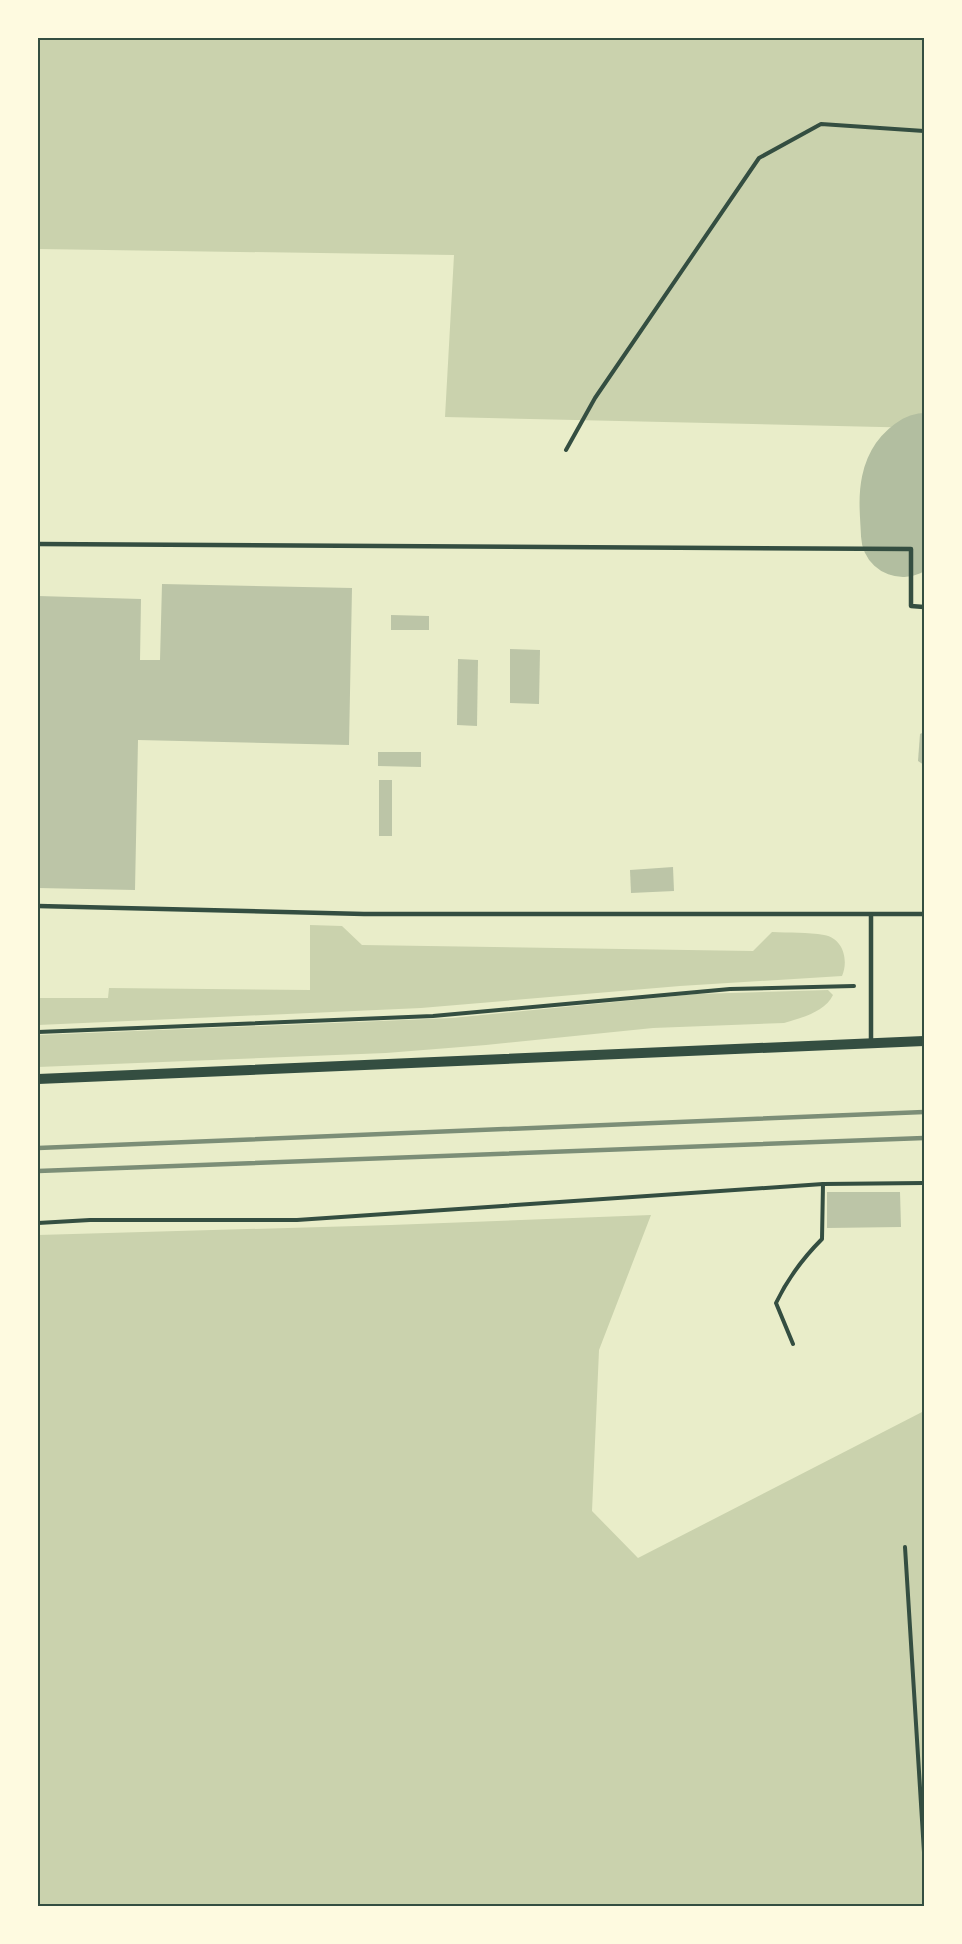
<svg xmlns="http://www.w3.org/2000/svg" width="962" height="1944" font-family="Karla,sans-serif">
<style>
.green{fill:#cad2ad}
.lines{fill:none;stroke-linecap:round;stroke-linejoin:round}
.taxiway{stroke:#b2bea0;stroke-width:84}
.building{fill:#bcc5a7}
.path{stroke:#344e41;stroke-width:4}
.service{stroke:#344e41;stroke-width:4.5}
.tertiary{stroke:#344e41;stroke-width:10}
.rail{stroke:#7c8e77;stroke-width:4.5}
.neatline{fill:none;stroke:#344e41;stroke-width:2}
</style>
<rect width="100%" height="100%" fill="#e9edc9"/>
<g class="green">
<polygon points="38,38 924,38 924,428 445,417 454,255 38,249"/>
<polygon points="924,477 924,532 911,532 915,486"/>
<path d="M310,925L342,926L362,945L753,951L772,932C789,933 808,932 824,935C843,938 849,960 842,976L680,986L421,1008L38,1025V998H108L109,988L310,990Z"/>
<path d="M828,990L833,995C825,1012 801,1018 784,1023L653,1028L486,1045L386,1053L38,1067V1035L452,1018L696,994Z"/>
<polygon points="651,1215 599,1350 592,1511 638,1558 924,1411 924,1906 38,1906 38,1235 391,1225"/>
</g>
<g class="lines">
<path class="taxiway" d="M903,535C902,506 895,472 924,455"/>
</g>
<g class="building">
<polygon points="162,584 352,588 349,745 138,740 135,890 38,888 38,596 141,599 140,660 160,660"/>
<polygon points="391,615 429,616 429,630 391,630"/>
<polygon points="510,649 540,650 539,704 510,703"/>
<polygon points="458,659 478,660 477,726 457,725"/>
<polygon points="924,732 924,765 918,761 920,734"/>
<polygon points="378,752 421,752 421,767 378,766"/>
<rect x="379" y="780" width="13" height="56"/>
<polygon points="673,867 674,891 631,893 630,870"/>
<polygon points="827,1192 900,1192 901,1227 827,1228"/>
</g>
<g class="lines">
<g class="path">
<polyline points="566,450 595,398 759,158 821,124 924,131"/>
<polyline points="38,1032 433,1016 730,989 854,986"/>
<polyline points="38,1223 90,1220 297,1220 823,1184 924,1183"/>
<path d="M793,1344L776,1303C788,1278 802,1259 822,1239L823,1184"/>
<polyline points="905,1547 924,1852"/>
</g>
<g class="service">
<polyline points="38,544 911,549 911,606 924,607"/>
<polyline points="38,906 364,914 924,914"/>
<polyline points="871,915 871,1041"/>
</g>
<polyline class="tertiary" points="38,1079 924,1041"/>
<g class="rail">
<polyline points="38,1148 924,1112"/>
<polyline points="38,1171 924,1138"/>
</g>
</g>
<rect width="962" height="1944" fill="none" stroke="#fefae0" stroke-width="78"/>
<rect x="39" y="39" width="884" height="1866" class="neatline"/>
</svg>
